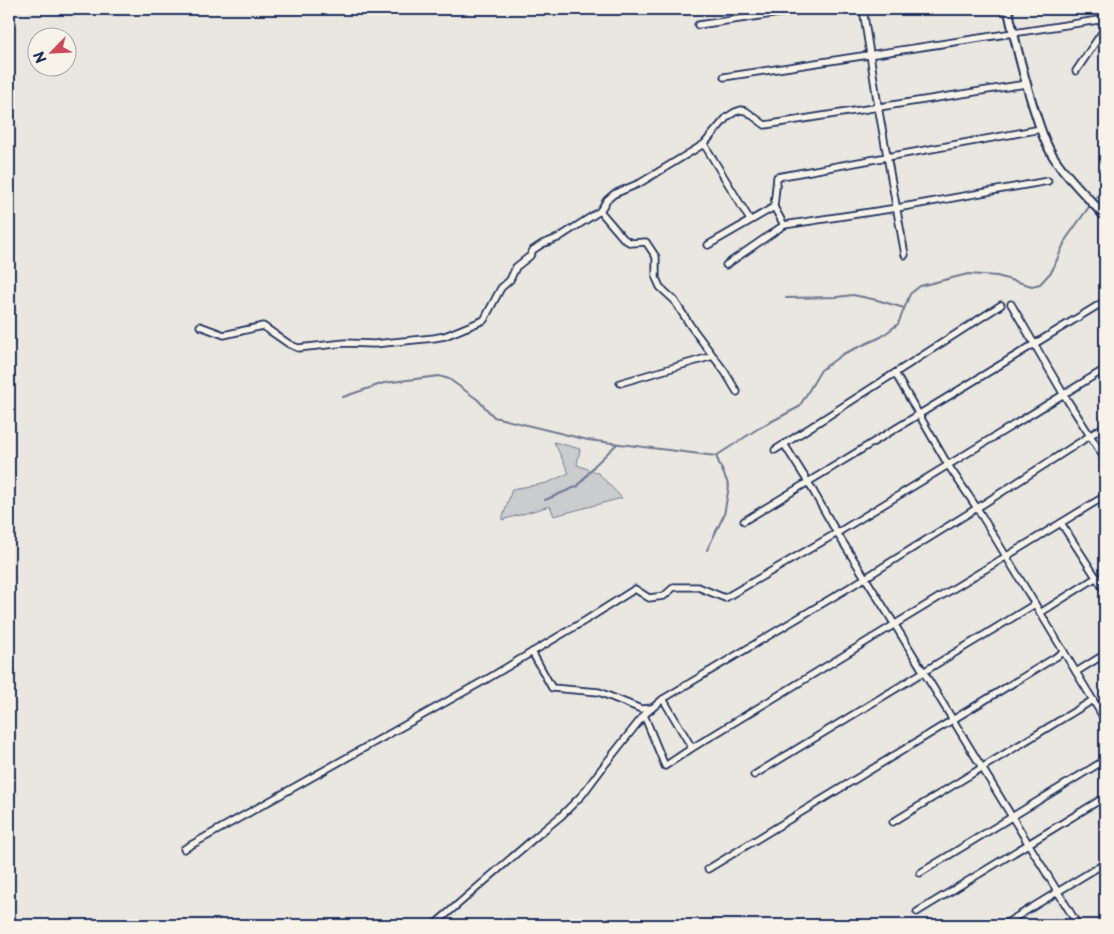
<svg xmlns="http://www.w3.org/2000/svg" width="1114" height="934" font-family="'Playpen Sans',sans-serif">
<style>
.green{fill:#cbcccd;stroke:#737e96}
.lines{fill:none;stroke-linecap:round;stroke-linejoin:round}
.stream{stroke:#6d7892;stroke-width:2}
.minor-casing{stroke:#1b2f5e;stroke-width:9}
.major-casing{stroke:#1b2f5e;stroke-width:11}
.minor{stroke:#f7f3e8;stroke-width:5.5}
.major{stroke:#f7f3e8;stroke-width:7}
</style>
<rect width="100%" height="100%" fill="#eae7e0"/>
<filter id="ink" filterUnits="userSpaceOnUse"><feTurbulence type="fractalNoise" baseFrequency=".02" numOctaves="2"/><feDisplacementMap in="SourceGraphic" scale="10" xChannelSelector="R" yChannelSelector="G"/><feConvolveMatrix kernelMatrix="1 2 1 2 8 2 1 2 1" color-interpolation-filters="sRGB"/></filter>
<g filter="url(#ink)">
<polygon class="green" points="554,442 580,449 577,465 598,473 622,498 554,516 550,506 502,520 512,489 547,483 569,473"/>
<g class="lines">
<g class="stream">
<polyline points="1094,201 1105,185"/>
<polyline points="786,298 837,297 853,295 877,300 904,308"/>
<polyline points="343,397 384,383 439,376 449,379 477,399 494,417 588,440 716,456 759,428 799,407 821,370 843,354 881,337 898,324 910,294 920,286 968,274 997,276 1032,286 1040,284 1052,271 1066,239 1091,204"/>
<polyline points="545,500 578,486 595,465 617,444"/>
<polyline points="707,550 724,515 729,486 716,456"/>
</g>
<defs>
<g id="minor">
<polyline points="863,9 878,106 905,255"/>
<polyline points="698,25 808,9"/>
<polyline points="1076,71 1105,28"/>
<polyline points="724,77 1105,19"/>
<polyline points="704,144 750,220"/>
<polyline points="600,211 624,239 631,243 646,242 656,257 656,278 660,287 674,300 690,325 725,372 737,392"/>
<polyline points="784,225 774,207 777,177 1041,129"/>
<polyline points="708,245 774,207"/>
<polyline points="726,265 784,225 897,208 1048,181"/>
<polyline points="1011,304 1064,395 1105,459"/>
<polyline points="200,326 224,335 263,326 289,344 298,348 345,343 374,344 434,338 445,336 484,320 501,288 510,280 516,267 530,256 533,250 542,244 558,238 600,211 607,200 614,194 640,183 704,144 727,117 735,112 741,110 746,111 765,125 1026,84"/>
<polyline points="895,373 948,465 977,508 1105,720"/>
<polyline points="620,383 713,356"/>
<polyline points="784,444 808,482 837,533 895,625 1078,925"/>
<polyline points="775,450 1001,305"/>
<polyline points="744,521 1105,301"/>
<polyline points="1061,523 1105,591"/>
<polyline points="1040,613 1097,577"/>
<polyline points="532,652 552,688 599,692 641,709 652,708"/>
<polyline points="1076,672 1105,654"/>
<polyline points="663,699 692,748"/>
<polyline points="644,715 665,766 692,748 1105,496"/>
<polyline points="754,775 1035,604"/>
<polyline points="893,822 1093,700"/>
<polyline points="184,849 487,679 586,620 635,589 649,598 664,596 674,587 698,587 725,598 837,533 1105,369"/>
<polyline points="708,869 1064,652"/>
<polyline points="920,873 1105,760"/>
<polyline points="917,912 1105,797"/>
<polyline points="434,925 539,834 561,816 582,795 603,767 644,715 663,699 865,578 977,508 1105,426"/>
<polyline points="1003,925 1105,863"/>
</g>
<path id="major" d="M1008,9C1015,41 1023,74 1033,106C1039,124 1044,143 1055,159C1069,180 1089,198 1105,217"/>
</defs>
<use href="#minor" class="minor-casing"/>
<use href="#major" class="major-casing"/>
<use href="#minor" class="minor"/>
<use href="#major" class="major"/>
</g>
</g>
<rect width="1114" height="934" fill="none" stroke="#f7f3e8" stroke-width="30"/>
<rect x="15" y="15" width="1084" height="904" fill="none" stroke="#1b2f5e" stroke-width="2" filter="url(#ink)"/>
<g transform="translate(52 52) rotate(246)"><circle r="24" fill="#f7f3e8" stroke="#9fa5b1"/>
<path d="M0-4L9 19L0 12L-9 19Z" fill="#d1495b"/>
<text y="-8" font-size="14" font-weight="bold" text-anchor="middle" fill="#1b2f5e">N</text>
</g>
</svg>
